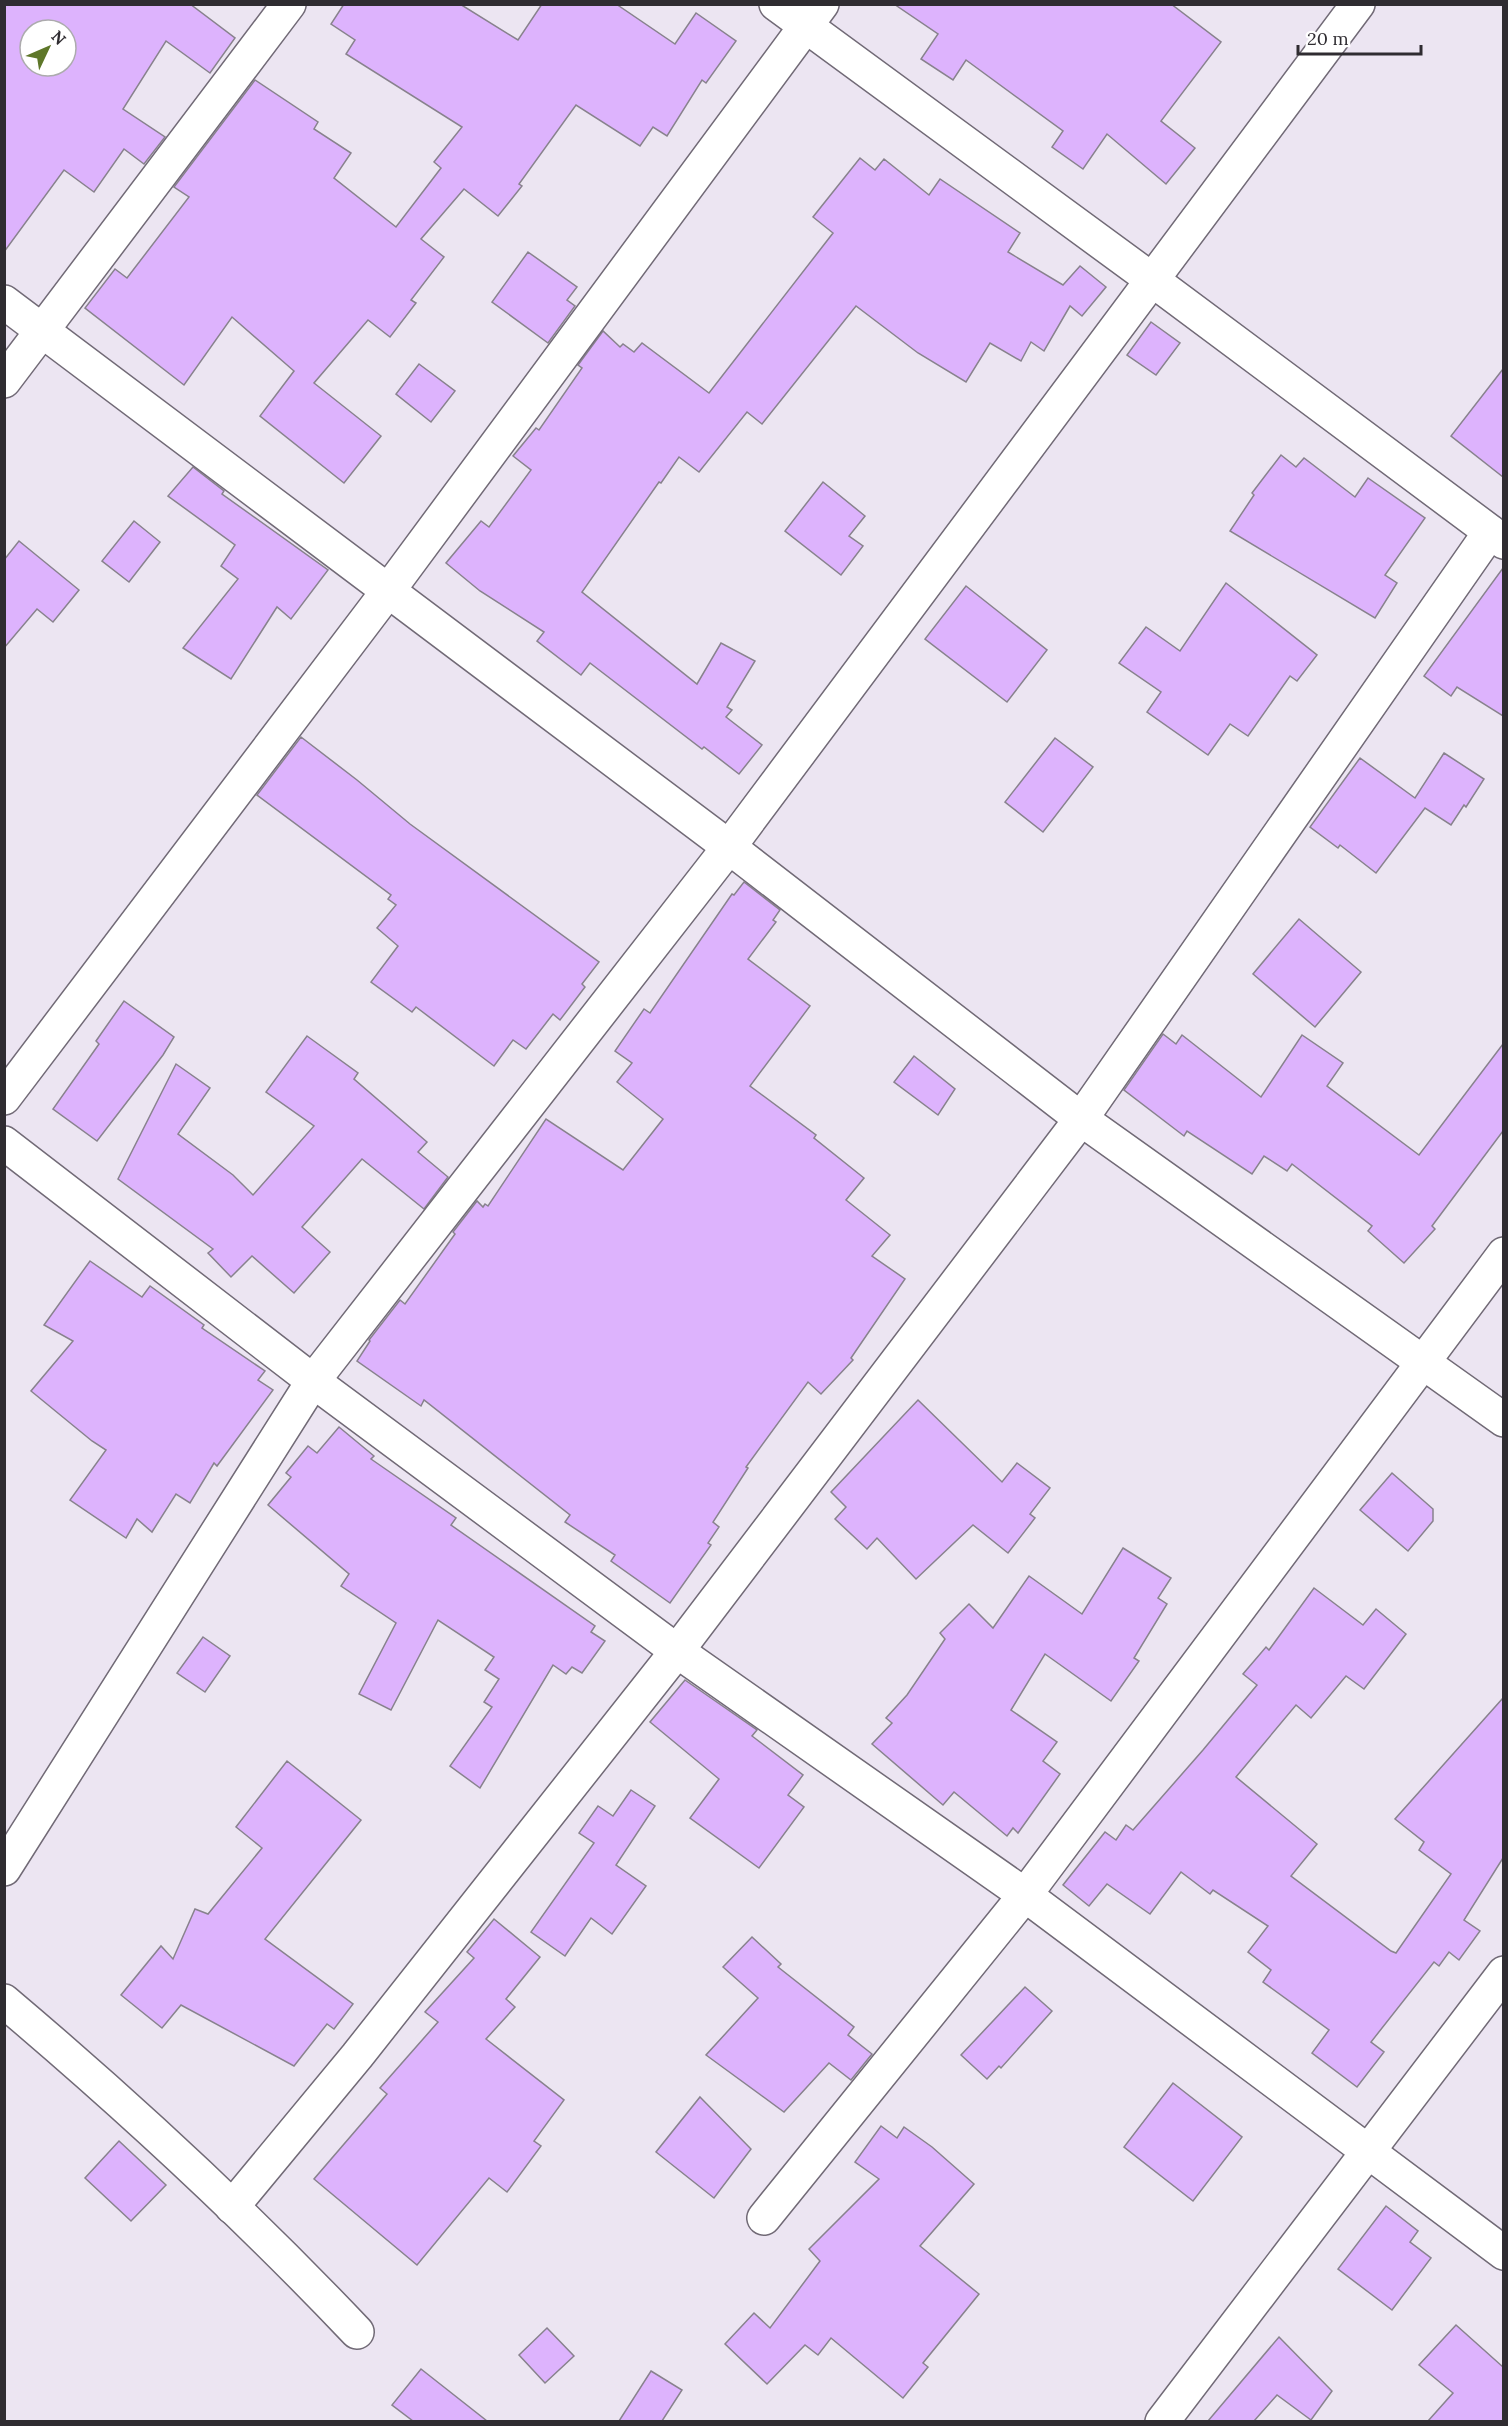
<svg xmlns="http://www.w3.org/2000/svg" width="1508" height="2426" font-family="Lora,serif">
<style>
.building{fill:#ddb3fd;stroke:#88828d;stroke-width:1.5;fill-rule:evenodd}
.lines{fill:none;stroke-linecap:round;stroke-linejoin:round}
.street-casing{stroke:#716a76;stroke-width:36}
.street{stroke:#fff;stroke-width:33}
</style>
<rect width="100%" height="100%" fill="#ece5f2"/>
<g class="building">
<path d="M4,4H190L235,38L210,73L166,41L123,109L165,137L144,164L124,149L94,192L64,170L4,252ZM30,30H66V66H30Z"/>
<polygon points="344,4 460,4 518,40 542,4 616,4 675,44 696,13 736,41 706,83 702,80 667,136 653,127 640,146 576,105 519,184 522,186 498,216 464,189 421,239 444,257 411,300 416,303 390,337 368,320 314,383 381,436 344,483 260,416 294,371 232,317 184,385 85,308 115,269 127,278 189,197 174,187 255,80 318,122 314,129 351,153 334,178 396,227 441,168 434,162 462,127 346,54 355,40 331,24"/>
<polygon points="894,4 1171,4 1221,42 1161,121 1195,148 1166,184 1107,134 1083,169 1052,147 1063,131 966,60 953,80 921,59 938,34"/>
<polygon points="860,158 875,170 884,159 929,195 940,179 1020,233 1008,252 1063,285 1080,266 1106,287 1082,316 1070,306 1044,351 1031,342 1021,361 990,343 966,382 918,353 856,306 762,424 747,412 699,472 679,457 661,483 659,482 582,592 697,684 721,643 755,661 727,707 732,710 726,717 762,745 739,774 704,747 702,749 590,663 581,675 537,641 544,632 480,591 446,563 481,521 489,527 531,470 513,456 536,428 539,430 582,368 578,365 603,331 620,347 623,344 634,352 642,343 709,393 833,233 813,217"/>
<polygon points="528,252 577,287 567,300 575,306 548,343 492,302"/>
<polygon points="1151,322 1180,343 1156,375 1127,355"/>
<polygon points="419,364 455,391 431,422 396,394"/>
<polygon points="1503,369 1503,477 1451,436"/>
<polygon points="1281,455 1296,467 1304,458 1355,497 1368,478 1425,518 1385,575 1397,583 1375,618 1230,531 1254,495 1252,493"/>
<polygon points="193,467 224,491 222,494 328,570 291,619 277,607 231,679 183,648 238,579 221,566 235,545 168,496"/>
<polygon points="823,482 865,516 849,536 863,546 841,575 785,531"/>
<polygon points="134,521 160,542 129,582 102,561"/>
<polygon points="19,541 79,590 53,622 37,609 4,648 4,560"/>
<polygon points="1503,568 1503,716 1457,687 1451,696 1424,676"/>
<polygon points="1226,583 1317,655 1297,681 1290,676 1248,736 1230,724 1208,755 1147,712 1161,692 1119,663 1146,627 1180,651"/>
<polygon points="966,586 1047,650 1007,702 925,639"/>
<polygon points="301,737 357,780 410,824 599,962 582,984 585,987 560,1020 553,1014 526,1049 513,1040 494,1066 416,1007 412,1012 371,982 398,946 377,928 396,905 388,899 391,895 257,795"/>
<polygon points="1055,738 1093,767 1043,832 1005,802"/>
<polygon points="1444,753 1484,779 1466,807 1464,805 1451,825 1425,808 1376,873 1340,845 1338,848 1310,827 1360,758 1415,798"/>
<polygon points="744,882 780,910 773,920 776,922 748,959 810,1006 750,1086 816,1135 814,1138 864,1178 846,1200 890,1235 872,1256 905,1279 851,1358 853,1360 821,1394 808,1382 746,1467 748,1468 713,1522 719,1527 708,1543 711,1545 670,1603 611,1561 615,1555 565,1522 570,1515 424,1400 421,1406 357,1361 370,1341 369,1340 400,1300 405,1304 455,1234 453,1232 477,1201 483,1207 485,1204 488,1206 546,1119 623,1170 663,1119 617,1082 632,1063 615,1051 644,1009 650,1013 732,894 734,895"/>
<polygon points="1299,919 1361,972 1315,1027 1253,974"/>
<polygon points="124,1001 174,1037 163,1055 97,1141 53,1109 99,1044 96,1041"/>
<polygon points="1163,1034 1176,1044 1182,1035 1261,1097 1302,1035 1343,1063 1327,1086 1419,1155 1503,1044 1503,1131 1432,1226 1435,1229 1404,1263 1368,1231 1372,1226 1292,1164 1287,1171 1264,1156 1252,1174 1187,1131 1184,1136 1124,1090"/>
<polygon points="307,1036 358,1073 354,1079 427,1142 418,1152 448,1177 424,1209 362,1159 302,1227 330,1252 294,1293 252,1256 231,1277 208,1253 213,1249 118,1179 176,1064 210,1088 178,1134 233,1175 253,1195 314,1126 266,1092"/>
<polygon points="914,1056 955,1089 938,1115 894,1082"/>
<polygon points="90,1261 142,1297 150,1286 204,1325 202,1328 265,1371 258,1380 273,1390 217,1466 214,1463 190,1503 176,1494 152,1532 137,1519 126,1538 70,1500 106,1450 92,1441 31,1391 73,1341 44,1325"/>
<polygon points="918,1400 1002,1482 1017,1463 1050,1488 1030,1514 1035,1518 1008,1553 973,1525 916,1579 877,1538 867,1549 835,1519 846,1507 831,1492"/>
<polygon points="339,1427 374,1456 371,1459 456,1518 451,1525 595,1626 591,1632 605,1641 582,1673 572,1667 566,1674 553,1665 480,1788 450,1766 492,1707 484,1702 499,1679 485,1670 494,1657 438,1620 391,1710 359,1694 396,1623 341,1586 349,1574 268,1505 291,1477 286,1473 308,1446 317,1453"/>
<polygon points="1392,1473 1433,1509 1433,1521 1408,1551 1360,1510"/>
<polygon points="1123,1548 1171,1578 1158,1598 1167,1604 1134,1658 1139,1661 1111,1701 1045,1654 1011,1710 1057,1742 1043,1761 1060,1774 1018,1833 1013,1828 1007,1836 954,1792 943,1805 872,1744 892,1723 886,1718 907,1695 945,1639 940,1633 969,1604 993,1628 1029,1576 1082,1614"/>
<polygon points="1314,1588 1363,1625 1376,1609 1406,1634 1364,1689 1346,1676 1311,1718 1296,1705 1236,1777 1317,1844 1291,1876 1391,1951 1396,1953 1451,1874 1419,1850 1424,1842 1395,1819 1503,1698 1503,1858 1464,1920 1480,1931 1459,1960 1449,1952 1439,1966 1434,1962 1371,2042 1384,2052 1357,2087 1312,2053 1329,2030 1263,1982 1271,1970 1248,1952 1268,1926 1213,1890 1210,1894 1181,1872 1150,1914 1107,1884 1089,1906 1063,1885 1105,1832 1116,1840 1126,1825 1133,1830 1203,1750 1257,1685 1243,1674 1266,1647 1269,1650"/>
<polygon points="203,1637 230,1656 205,1692 177,1673"/>
<polygon points="685,1680 757,1730 752,1736 803,1775 788,1795 804,1807 759,1868 690,1818 719,1779 650,1722"/>
<polygon points="287,1761 361,1820 265,1939 353,2004 334,2029 327,2024 294,2066 181,2005 162,2028 121,1995 161,1946 173,1959 195,1909 208,1914 262,1848 236,1827"/>
<polygon points="631,1790 655,1806 616,1865 646,1886 612,1934 591,1918 565,1956 531,1932 594,1843 579,1833 598,1806 613,1816"/>
<polygon points="494,1919 540,1957 506,1999 515,2007 486,2039 564,2100 534,2141 541,2146 507,2192 489,2178 417,2265 314,2179 387,2094 380,2088 438,2022 425,2012 474,1958 467,1952"/>
<polygon points="752,1937 781,1964 778,1967 854,2027 848,2035 872,2054 851,2080 829,2063 784,2112 706,2055 758,1998 723,1967"/>
<polygon points="1025,1987 1052,2011 1001,2068 999,2066 987,2079 961,2055"/>
<polygon points="1173,2083 1242,2137 1193,2201 1124,2147"/>
<polygon points="700,2097 751,2149 714,2198 656,2152"/>
<polygon points="881,2126 897,2138 904,2127 932,2147 974,2184 920,2246 979,2294 923,2363 928,2367 903,2398 831,2338 818,2355 805,2345 767,2384 725,2344 754,2313 770,2328 820,2261 809,2249 879,2179 855,2162"/>
<polygon points="119,2141 166,2185 131,2221 85,2178"/>
<polygon points="1386,2206 1418,2231 1410,2242 1431,2258 1392,2310 1338,2269"/>
<polygon points="1456,2325 1503,2367 1503,2421 1428,2421 1453,2393 1419,2365"/>
<polygon points="547,2328 574,2356 545,2383 519,2355"/>
<polygon points="1279,2337 1332,2391 1311,2420 1277,2395 1254,2421 1208,2421"/>
<polygon points="421,2369 487,2421 413,2421 392,2405"/>
<polygon points="651,2371 682,2390 662,2421 619,2421"/>
</g>
<g class="lines">
<defs>
<g id="street">
<polyline points="776,4 1151,279 1504,542"/>
<polyline points="4,302 729,847 1081,1119 1504,1420"/>
<polyline points="4,381 289,4"/>
<polyline points="4,1098 388,591 822,4"/>
<polyline points="4,1143 313,1381 677,1651 1025,1895 1504,2253"/>
<polyline points="4,1869 313,1381 729,847 1358,4"/>
<path d="M4,2001C127,2105 246,2215 357,2332"/>
<polyline points="232,2207 357,2056 677,1651 1081,1119 1490,532"/>
<polyline points="764,2218 1025,1895 1504,1254"/>
<polyline points="1162,2422 1504,1973"/>
</g>
</defs>
<use href="#street" class="street-casing"/>
<use href="#street" class="street"/>
</g>
<rect width="1508" height="2426" fill="none" stroke="#2f2c31" stroke-width="12"/>
<g transform="translate(48 48) rotate(46)"><circle r="28" fill="#ffffff" stroke="#acabad" stroke-width="1.5"/>
<path d="M0-4.5L10 22L0 15L-10 22Z" fill="#5e7729"/>
<text y="-9" font-size="16" font-weight="bold" text-anchor="middle" fill="#2f2c31">N</text>
</g>
<path d="M1298 45v9h123v-9" fill="none" stroke="#2f2c31" stroke-width="3"/>
<text x="1307" y="45" font-size="18" fill="#2f2c31" stroke="#ffffff" stroke-width="4.5" paint-order="stroke">20 m</text>
</svg>
